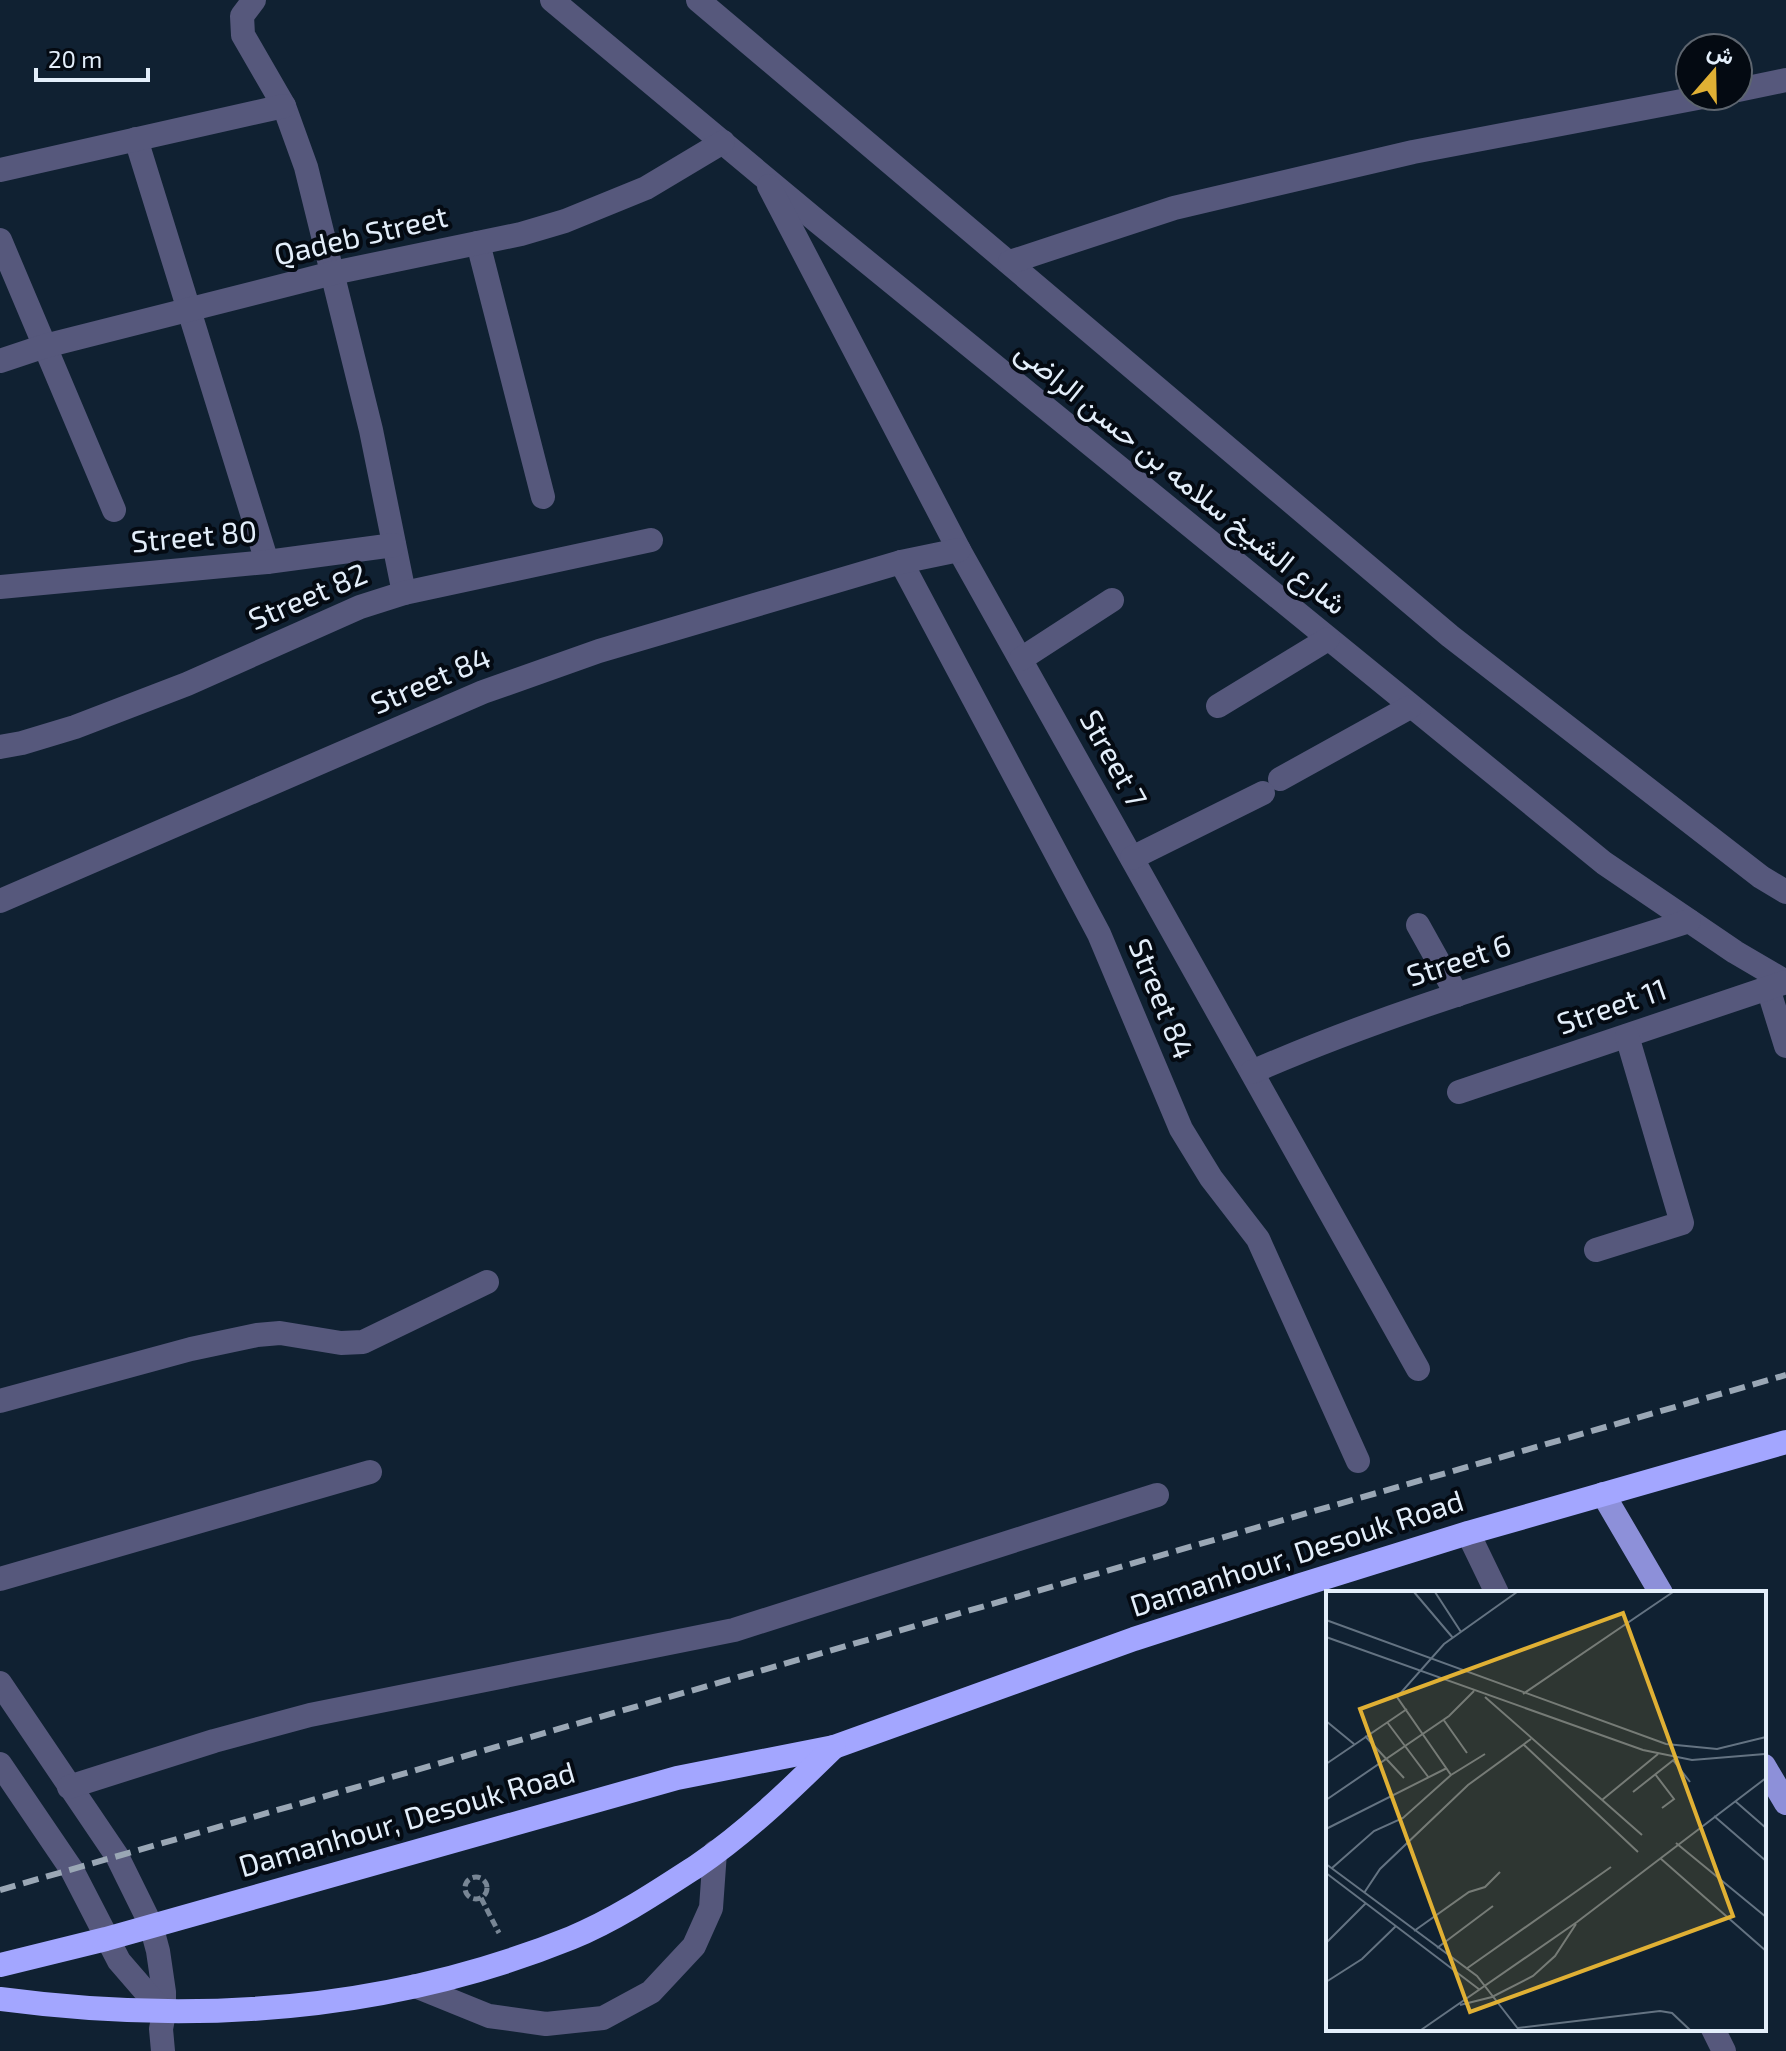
<svg xmlns="http://www.w3.org/2000/svg" width="1786" height="2051" font-family="'Exo 2',Vazirmatn,sans-serif">
<style>
.lines{fill:none;stroke-linecap:round;stroke-linejoin:round}
.path{stroke:#788695;stroke-width:5;stroke-dasharray:8 4;stroke-linecap:butt}
.minor{stroke:#56587c;stroke-width:24}
.major{stroke:#8d90d9;stroke-width:24}
.highway{stroke:#a3a6ff;stroke-width:24}
.rail{stroke:#9aa7b5;stroke-width:6;stroke-dasharray:16 8;stroke-linecap:butt}
.labels{text-anchor:middle;stroke-width:8;stroke-linejoin:round;paint-order:stroke}
.street-label{font-size:30px;fill:#e3eefa;stroke:#040a12}
.inset-road{fill:none;stroke:#647382;stroke-width:2}
.view{fill:#e0b034;fill-opacity:0.15;stroke:#e0b034;stroke-width:4}
.inset-edge{fill:none;stroke:#e3eefa;stroke-width:4}
</style>
<rect width="100%" height="100%" fill="#102132"/>
<g class="lines">
<g class="path">
<circle cx="476" cy="1888" r="11"/>
<polyline points="481,1898 499,1933"/>
</g>
<g class="minor">
<polyline points="254,0 242,16 243,35 284,106 306,167 371,430 404,593"/>
<polyline points="552,0 818,222 1604,863 1735,952 1786,982"/>
<polyline points="698,0 1450,636 1761,877 1786,892"/>
<polyline points="1738,90 1786,80"/>
<polyline points="136,139 267,562"/>
<polyline points="0,170 284,106"/>
<polyline points="769,186 959,550 1418,1369"/>
<polyline points="0,240 114,510"/>
<polyline points="478,243 543,497"/>
<polyline points="1010,262 1174,208 1413,152 1708,96"/>
<polyline points="0,361 45,346 333,273 521,234 565,221 646,188 723,142"/>
<polyline points="901,562 1099,934 1181,1129 1211,1178 1258,1239 1358,1461"/>
<polyline points="0,587 267,562 394,545"/>
<polyline points="1021,659 1112,600"/>
<polyline points="1218,706 1328,639"/>
<polyline points="0,747 22,743 75,727 187,684 360,607 404,593 651,540"/>
<polyline points="1280,779 1410,707"/>
<polyline points="1132,858 1263,793"/>
<polyline points="0,901 483,692 599,651 901,562 959,550"/>
<polyline points="1418,925 1457,995"/>
<polyline points="1768,988 1786,1046"/>
<path d="M1252,1072C1393,1010 1542,968 1689,921"/>
<polyline points="1459,1092 1786,982"/>
<polyline points="1596,1250 1682,1223 1627,1036"/>
<polyline points="0,1401 191,1349 257,1335 280,1333 341,1343 363,1342 487,1282"/>
<polyline points="1468,1533 1497,1593"/>
<polyline points="0,1579 370,1472"/>
<polyline points="0,1683 117,1856 151,1925 158,1951 164,1992 164,2013 161,2029 163,2051"/>
<polyline points="0,1764 72,1870 119,1961 164,2013"/>
<polyline points="69,1787 214,1741 310,1715 734,1630 1157,1495"/>
<polyline points="415,1986 489,2016 546,2024 603,2018 651,1992 694,1946 711,1908 715,1852"/>
<polyline points="1713,2029 1724,2051"/>
</g>
<g class="major">
<polyline points="1603,1494 1661,1593"/>
<polyline points="1764,1766 1786,1803"/>
</g>
<g class="highway">
<polyline points="0,1965 106,1939 677,1778 834,1747 1134,1639 1301,1585 1468,1533 1786,1442"/>
<path d="M0,1999C194,2025 388,2012 571,1938C615,1920 657,1892 697,1866C747,1832 791,1789 834,1747"/>
</g>
<polyline class="rail" points="0,1890 1786,1375"/>
</g>
<g class="labels">
<g class="street-label">
<text transform="translate(361 236) rotate(-13)" y="10">Qadeb Street</text>
<text transform="translate(1181 478) rotate(39)" y="10">شارع الشيخ سلامه بن حسن الراضى</text>
<text transform="translate(194 537) rotate(-5)" y="10">Street 80</text>
<text transform="translate(308 597) rotate(-23)" y="10">Street 82</text>
<text transform="translate(431 681) rotate(-23)" y="10">Street 84</text>
<text transform="translate(1113 759) rotate(61)" y="10">Street 7</text>
<text transform="translate(1459 961) rotate(-18)" y="10">Street 6</text>
<text transform="translate(1161 999) rotate(68)" y="10">Street 84</text>
<text transform="translate(1612 1007) rotate(-19)" y="10">Street 11</text>
<text transform="translate(1297 1554) rotate(-18)" y="10">Damanhour, Desouk Road</text>
<text transform="translate(407 1820) rotate(-16)" y="10">Damanhour, Desouk Road</text>
</g>
</g>
<g transform="translate(1326 1591)">
<rect width="440" height="440" fill="#102132"/>
<path class="inset-road" d="M88,1L127,47M109,1L135,41M0,29L340,153L391,158L440,146M0,46L317,159L366,169L439,163M197,103L347,1M159,106L316,244M117,128L141,162M0,130L28,153M61,131L103,187M39,145L78,187M197,153L312,261M347,169L364,191M0,173L81,118M329,183L348,208L336,217M125,184L71,106L118,53L191,1M307,201L350,167M0,209L123,125L148,100M276,209L332,163M409,210L440,237M388,225L440,270M0,238L121,177M350,252L440,326M334,267L440,360M0,273L151,385L193,439M6,277L48,240L77,227L125,184L159,163M0,282L154,399M38,302L54,278L142,194L205,148M88,340L143,301L159,296L174,281M0,352L40,312M111,357L167,315M140,378L285,276M0,391L36,368L70,335M134,414L166,406L207,385L229,365L250,333M192,437L334,420L346,422L364,439M95,439L251,331L440,187"/>
<path class="view" d="M297,22L407,325L144,421L34,118Z"/>
<rect width="440" height="440" class="inset-edge"/>
</g>
<g transform="translate(1714 72) rotate(20)"><circle r="38" fill="#040a12" stroke="#5d656f" stroke-width="2"/>
<path d="M0-6L14 30L0 20L-14 30Z" fill="#e0b034"/>
<text y="-12" font-size="22" font-weight="bold" text-anchor="middle" fill="#e3eefa">ش</text>
</g>
<path d="M36 68v12h112v-12" fill="none" stroke="#e3eefa" stroke-width="4"/>
<text x="48" y="68" font-size="24" fill="#e3eefa" stroke="#040a12" stroke-width="6" paint-order="stroke">20 m</text>
</svg>
